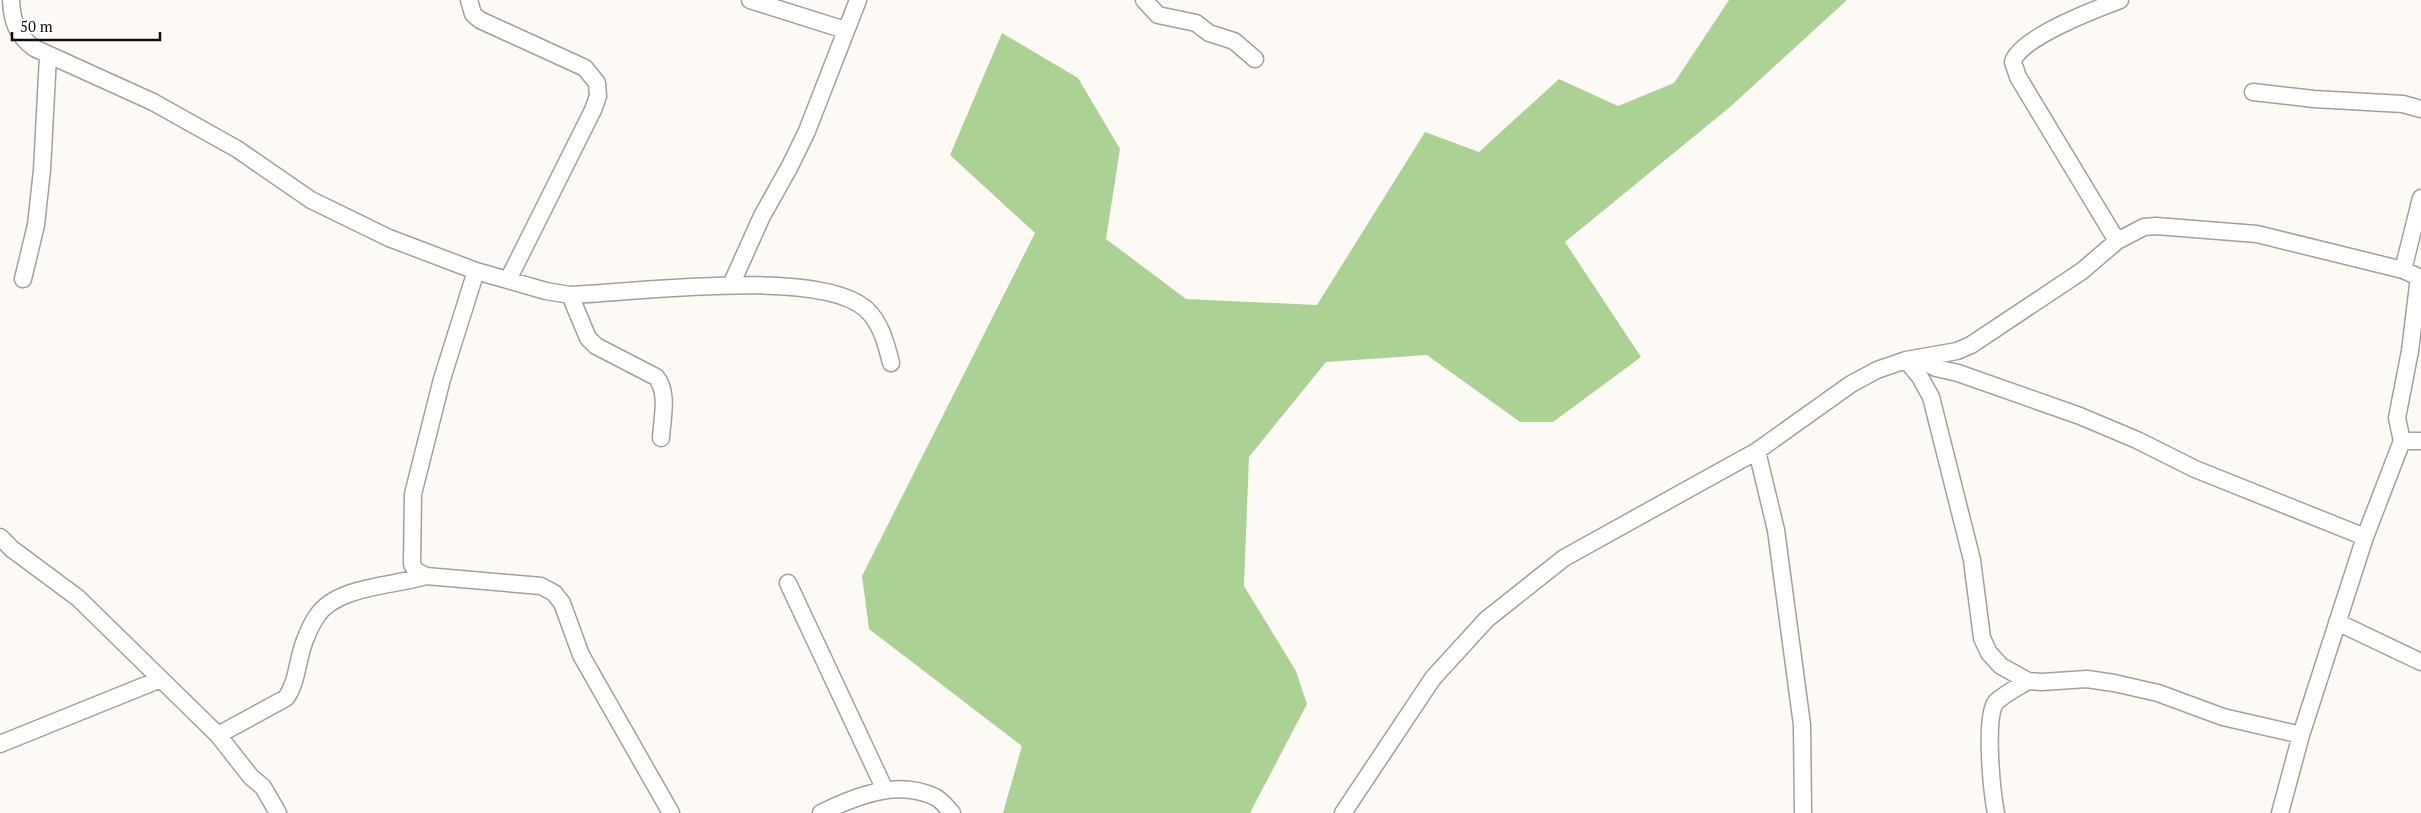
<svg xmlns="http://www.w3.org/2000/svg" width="2421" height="813" viewBox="0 0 2421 813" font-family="'PT Serif',serif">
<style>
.forest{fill:#acd195}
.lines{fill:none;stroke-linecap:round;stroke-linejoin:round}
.street-casing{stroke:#a3a09c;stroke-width:19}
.street{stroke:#fff;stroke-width:16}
</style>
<rect width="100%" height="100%" fill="#fdfaf5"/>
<path class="forest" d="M1729,0H1847L1730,107L1565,242L1641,357L1553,422H1520L1427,355L1326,362L1249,457L1244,586L1296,671L1307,704L1250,813H1003L1022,746L869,629L862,576L1035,233L950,155L1002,33L1078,78L1120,149L1106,239L1186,299L1317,305L1425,132L1479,152L1559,79L1618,106L1674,83Z"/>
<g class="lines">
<g class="street-casing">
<path id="street" d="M11,0C12,22 17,35 34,48L153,102L237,149L311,200L389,238L476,271L546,291L570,295C634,293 819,267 866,309C881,323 886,343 891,363
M469,0L473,14L480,20L585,68L597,83L598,96L593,110L508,280
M750,0L845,30
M1144,0L1158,15L1196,23L1209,33L1234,41L1255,59
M2253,92L2314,99L2403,104L2421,109
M2117,241L2018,77L2013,62C2019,38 2096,9 2120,0
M2403,270L2421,198
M476,271L442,379L413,494L412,564L416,571L426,576L541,586L554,593L562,603L581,655L671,813
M23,279L36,225L42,170L48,56
M731,285L762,216L790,166L807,131L858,0
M570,295L588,338L596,346L656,377C669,392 662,419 661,438
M1917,358L1936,368L1958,373L2080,416L2137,440L2195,469L2365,537
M1906,360L1920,377L1931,397L1972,560L1982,638L1989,653L2001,666L2028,681L2042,682L2087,679L2114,683L2158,693L2223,717L2301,735
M2402,441H2421
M1757,451L1776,530L1802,725L1803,813
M0,537L12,549L78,598L218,735L251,777L263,787L278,813
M788,583L885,790
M2337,622L2421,662
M218,735L286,698C298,681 297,659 305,640C308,632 312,623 317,616C336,586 394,586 426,576
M0,744L161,679
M821,813C856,796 897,779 935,797C942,800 947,808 952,813
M1343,813L1433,678L1487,619L1564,558L1757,451L1851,384L1877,370L1906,360L1957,351L1971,345L2082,271L2117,241L2144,227L2156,226L2257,234L2403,270L2421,278
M1996,813C1992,793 1984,716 1996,702C2004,694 2018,687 2028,681
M2280,813L2301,735L2365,537L2402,441L2397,418L2410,351L2419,277"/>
</g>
<use href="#street" class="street"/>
</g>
<path d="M12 32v8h148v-8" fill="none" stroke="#0f0e0d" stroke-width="2.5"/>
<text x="20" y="32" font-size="15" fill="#0f0e0d" stroke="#ffffff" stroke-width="4" paint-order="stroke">50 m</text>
</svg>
